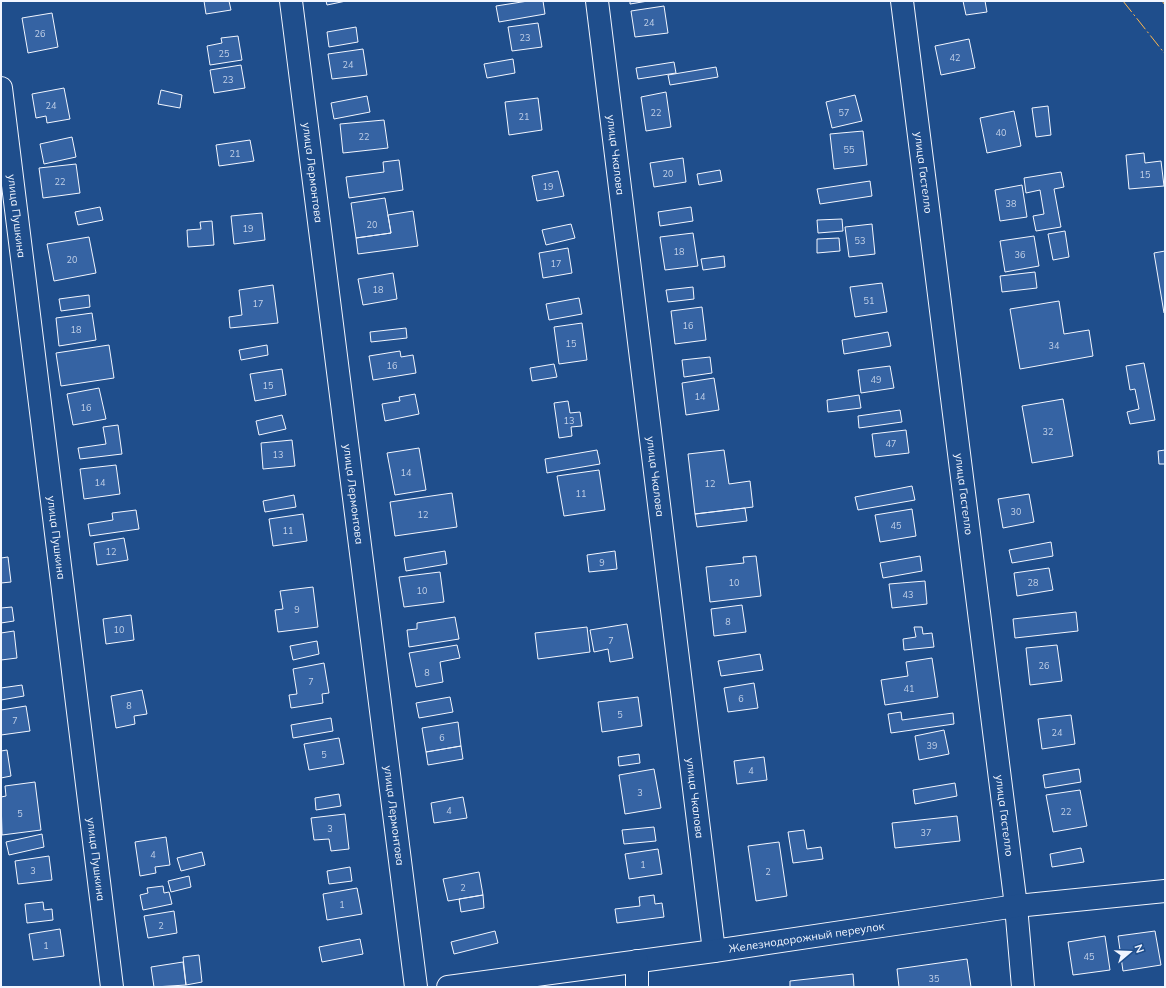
<svg xmlns="http://www.w3.org/2000/svg" width="1166" height="988" viewBox="0 0 1166 988" font-family="Mulish,sans-serif">
<style>
.building{fill:#3563a3;stroke:#f2f6ff}
.lines{fill:none;stroke-linecap:round;stroke-linejoin:round}
.minor-casing{stroke:#f2f6ff;stroke-width:24}
.minor{stroke:#1f4e8c;stroke-width:22}
.power{stroke:#ffb74d;stroke-width:1;stroke-dasharray:14 3 2 3;stroke-linecap:butt}
.labels{text-anchor:middle;dominant-baseline:central;stroke-width:3;stroke-linejoin:round;paint-order:stroke}
.number-label{font-size:9px;fill:#c3d1e8}
.street-label{font-size:11px;fill:#f2f6ff;stroke:#1f4e8c}
</style>
<rect width="100%" height="100%" fill="#1f4e8c"/>
<path class="building" d="M204,1H229L231,10L206,14Z
M326,1H346L327,5Z
M528,1H543L545,14L499,22L496,6Z
M630,1H648L630,4Z
M963,1H985L987,12L966,15Z
M664,6L668,33L635,37L631,11Z
M52,13L58,47L28,53L22,18Z
M538,23L542,47L512,51L508,27Z
M356,27L358,42L329,47L327,32Z
M238,36L242,60L210,65L207,46L222,43L221,38Z
M969,39L975,68L941,75L935,46Z
M363,49L367,75L332,79L328,54Z
M513,59L515,73L487,78L484,64Z
M674,62L676,73L638,79L636,68Z
M241,65L245,88L214,93L210,70Z
M716,67L718,77L670,85L668,75Z
M64,88L70,119L47,123L46,116L36,118L32,94Z
M161,90L182,95L180,108L158,104Z
M666,92L671,127L646,131L641,97Z
M855,95L862,121L832,128L826,102Z
M367,96L370,112L334,119L331,103Z
M538,98L542,130L509,135L505,102Z
M1048,106L1051,135L1036,137L1032,108Z
M1014,111L1021,146L987,153L980,118Z
M384,120L388,148L343,153L340,124Z
M863,131L867,165L834,169L830,134Z
M72,137L76,157L44,164L40,144Z
M250,140L254,161L219,166L216,145Z
M1144,153L1145,163L1161,161L1164,186L1129,189L1126,155Z
M683,158L686,182L654,187L650,163Z
M399,160L403,190L349,198L346,177L384,172L383,162Z
M76,164L80,193L43,198L39,168Z
M720,170L722,181L699,185L697,174Z
M558,171L564,196L537,201L532,176Z
M1061,172L1064,187L1054,189L1061,227L1036,231L1033,216L1044,214L1040,190L1026,193L1024,178Z
M870,181L872,196L820,204L817,189Z
M1022,185L1027,217L1000,221L995,190Z
M385,198L391,233L356,238L351,203Z
M100,207L103,220L78,225L75,212Z
M691,207L693,221L660,226L658,212Z
M413,211L418,246L358,254L356,238L391,233L388,215Z
M262,213L265,240L234,244L231,216Z
M842,219L843,231L818,233L817,220Z
M212,221L214,245L188,247L187,230L201,229L200,222Z
M571,224L575,238L546,245L542,230Z
M872,224L875,254L849,257L845,227Z
M1065,231L1069,257L1053,260L1048,234Z
M693,233L698,266L665,270L660,237Z
M1034,236L1039,266L1005,272L1000,241Z
M89,237L96,273L54,281L47,244Z
M839,238L840,251L817,253V239Z
M568,248L572,273L543,278L539,253Z
M1165,251V312L1164,313L1154,253Z
M724,256L725,267L703,270L701,259Z
M1035,272L1037,288L1002,292L1000,276Z
M393,273L397,299L363,305L358,279Z
M882,283L887,312L855,317L850,287Z
M273,285L278,323L230,328L229,317L242,315L239,290Z
M693,287L694,299L668,302L666,290Z
M89,295L90,307L61,311L59,299Z
M579,298L582,314L549,320L546,304Z
M1059,301L1064,334L1089,330L1093,356L1020,369L1010,309Z
M702,307L706,340L675,344L671,311Z
M92,313L96,340L59,346L56,318Z
M582,323L587,360L559,364L554,327Z
M406,328L407,338L371,342L370,332Z
M888,332L891,346L844,354L842,340Z
M109,345L114,378L61,386L56,353Z
M267,345L268,355L241,360L239,350Z
M400,351L401,357L413,355L416,373L373,380L369,356Z
M710,357L712,373L684,377L682,360Z
M1144,363L1155,420L1130,424L1127,412L1139,409L1135,389L1130,390L1126,366Z
M554,364L557,377L532,381L530,368Z
M890,366L894,388L861,393L858,370Z
M282,369L286,395L255,401L250,374Z
M714,378L719,410L686,415L682,383Z
M99,388L106,419L73,425L67,394Z
M415,394L419,414L385,421L382,404L400,401L399,397Z
M859,395L861,408L828,412L827,400Z
M1063,399L1073,456L1032,463L1022,406Z
M568,401L570,413L580,412L582,426L571,427L572,436L559,438L554,403Z
M900,410L902,422L859,428L858,416Z
M282,415L286,429L259,435L256,421Z
M118,425L122,454L80,459L78,448L106,444L103,427Z
M906,430L909,453L875,457L872,434Z
M292,440L295,466L263,469L261,443Z
M419,448L426,490L395,495L387,453Z
M597,450L600,464L547,473L545,459Z
M724,450L729,484L750,481L753,507L695,514L688,454Z
M1165,450V464H1159L1158,451Z
M116,465L120,494L84,499L80,469Z
M599,470L605,510L564,516L557,476Z
M912,486L915,500L858,510L855,497Z
M452,493L457,527L395,536L390,502Z
M1029,494L1034,522L1003,528L998,499Z
M294,495L296,507L265,512L263,501Z
M745,508L747,521L697,527L695,514Z
M912,509L916,536L880,542L875,515Z
M136,510L139,529L90,536L88,524L113,520L112,513Z
M303,514L307,541L273,546L269,519Z
M124,538L128,560L97,565L94,543Z
M1051,542L1053,556L1012,563L1009,550Z
M445,551L447,564L406,571L404,558Z
M615,551L617,569L589,572L587,555Z
M756,556L761,596L710,602L706,567L744,563L743,557Z
M920,556L922,571L883,578L880,563Z
M8,557L11,582L1,583V558Z
M1049,568L1053,590L1017,596L1014,573Z
M440,572L444,602L404,607L399,577Z
M925,581L927,604L892,608L889,584Z
M313,587L318,627L278,632L275,610L283,609L280,591Z
M742,605L746,632L714,636L711,609Z
M12,607L14,621L1,623V608Z
M1076,612L1078,631L1015,638L1013,619Z
M131,615L134,640L106,644L103,619Z
M455,617L459,639L409,647L407,630L417,629V623Z
M627,624L633,658L610,662L608,649L594,652L590,630Z
M587,627L590,652L538,659L535,633Z
M914,627H922L923,634L932,633L934,647L904,650L903,639L916,637Z
M14,631L17,658L1,660V633Z
M317,641L319,654L293,660L290,646Z
M457,645L460,658L440,662L443,682L416,687L409,653Z
M1057,645L1062,681L1030,685L1026,648Z
M760,654L763,670L721,676L718,661Z
M932,658L938,697L885,705L881,680L908,676L906,662Z
M324,663L329,693L322,694L323,703L291,708L289,695L297,694L293,669Z
M754,683L758,708L728,712L724,688Z
M22,685L24,696L1,700V688Z
M142,690L147,714L134,716L135,724L116,728L111,696Z
M450,697L453,712L419,718L416,703Z
M638,697L642,726L602,732L598,702Z
M26,706L30,731L1,735V710Z
M901,712L902,720L953,713L954,724L891,733L888,714Z
M1071,715L1075,744L1042,749L1038,719Z
M331,718L333,731L293,738L291,725Z
M458,722L461,746L426,752L422,728Z
M944,730L949,754L919,760L915,736Z
M339,738L344,764L309,770L304,744Z
M461,746L463,759L428,765L426,752Z
M7,750L11,776L1,778V751Z
M639,754L640,763L619,766L618,757Z
M764,757L767,780L737,784L734,761Z
M654,769L661,808L625,814L619,775Z
M1079,769L1081,782L1045,788L1043,775Z
M35,782L41,830L2,835L1,797L6,796L5,786Z
M955,783L957,796L915,804L913,790Z
M1080,790L1087,826L1053,832L1046,795Z
M339,794L341,806L316,810L315,798Z
M463,797L467,818L434,823L431,803Z
M345,814L349,849L331,851L329,839L314,840L311,818Z
M957,816L960,841L895,848L892,823Z
M654,827L656,841L624,844L622,830Z
M804,830L807,849L821,847L823,859L793,863L788,832Z
M42,834L44,847L9,855L6,842Z
M166,837L170,865L155,867L156,873L140,876L135,842Z
M779,842L787,896L756,901L748,846Z
M1081,848L1084,862L1052,867L1050,854Z
M658,849L662,874L629,879L625,854Z
M202,852L205,865L181,871L177,858Z
M49,856L52,880L18,884L15,861Z
M350,867L352,881L329,884L327,871Z
M479,872L483,895L448,901L443,879Z
M189,876L191,887L171,892L168,881Z
M163,886L164,893L169,892L172,904L143,910L140,895L148,893L147,888Z
M357,888L362,914L327,920L323,894Z
M483,895L484,908L461,912L459,899Z
M654,895L655,904L662,903L664,917L617,923L615,909L640,906L639,897Z
M43,902L44,910L52,909L53,920L27,923L25,904Z
M174,911L177,933L148,938L144,916Z
M60,929L64,956L33,960L29,934Z
M495,931L498,943L454,954L451,942Z
M1155,931L1161,965L1123,971L1118,936Z
M1105,936L1110,970L1073,975L1068,942Z
M360,939L363,954L322,962L319,947Z
M199,955L202,982L186,985L183,957Z
M967,959L971,987H899L897,969Z
M183,962L186,985L154,987L151,967Z
M853,974L854,987H790V981Z"/>
<g class="lines">
<g class="minor-casing">
<g id="minor">
<path id="s1" d="M291,1L416,987"/>
<path id="s2" d="M597,1L714,951"/>
<path id="s3" d="M902,1L1016,906L1023,987"/>
<path id="s4" d="M1,88L112,987"/>
<path id="s5" d="M448,987L714,951L1016,906L1165,891"/>
<path d="M637,987V961"/>
</g>
</g>
<use href="#minor" class="minor"/>
<path class="power" d="M1123,1L1165,54
M1162,1L1165,5"/>
</g>
<g class="labels">
<g class="number-label">
<text x="649" y="22">24</text>
<text x="40" y="33">26</text>
<text x="525" y="37">23</text>
<text x="224" y="53">25</text>
<text x="955" y="57">42</text>
<text x="348" y="64">24</text>
<text x="228" y="79">23</text>
<text x="51" y="105">24</text>
<text x="656" y="112">22</text>
<text x="844" y="112">57</text>
<text x="524" y="116">21</text>
<text x="1001" y="132">40</text>
<text x="364" y="136">22</text>
<text x="849" y="149">55</text>
<text x="235" y="153">21</text>
<text x="668" y="173">20</text>
<text x="1145" y="174">15</text>
<text x="60" y="181">22</text>
<text x="548" y="186">19</text>
<text x="1011" y="203">38</text>
<text x="372" y="224">20</text>
<text x="248" y="228">19</text>
<text x="860" y="240">53</text>
<text x="679" y="251">18</text>
<text x="1020" y="254">36</text>
<text x="72" y="259">20</text>
<text x="556" y="263">17</text>
<text x="378" y="289">18</text>
<text x="869" y="300">51</text>
<text x="258" y="303">17</text>
<text x="688" y="325">16</text>
<text x="76" y="329">18</text>
<text x="571" y="343">15</text>
<text x="1054" y="345">34</text>
<text x="392" y="365">16</text>
<text x="876" y="379">49</text>
<text x="268" y="385">15</text>
<text x="700" y="396">14</text>
<text x="86" y="407">16</text>
<text x="569" y="420">13</text>
<text x="1048" y="431">32</text>
<text x="891" y="443">47</text>
<text x="278" y="454">13</text>
<text x="406" y="472">14</text>
<text x="100" y="482">14</text>
<text x="710" y="483">12</text>
<text x="581" y="493">11</text>
<text x="1016" y="511">30</text>
<text x="423" y="514">12</text>
<text x="896" y="525">45</text>
<text x="288" y="530">11</text>
<text x="111" y="551">12</text>
<text x="602" y="562">9</text>
<text x="734" y="582">10</text>
<text x="1033" y="582">28</text>
<text x="422" y="590">10</text>
<text x="908" y="594">43</text>
<text x="297" y="609">9</text>
<text x="728" y="621">8</text>
<text x="119" y="629">10</text>
<text x="611" y="640">7</text>
<text x="1044" y="665">26</text>
<text x="427" y="672">8</text>
<text x="311" y="681">7</text>
<text x="909" y="688">41</text>
<text x="741" y="698">6</text>
<text x="129" y="705">8</text>
<text x="620" y="714">5</text>
<text x="15" y="720">7</text>
<text x="1057" y="732">24</text>
<text x="442" y="737">6</text>
<text x="932" y="745">39</text>
<text x="324" y="754">5</text>
<text x="751" y="770">4</text>
<text x="640" y="792">3</text>
<text x="449" y="810">4</text>
<text x="1066" y="811">22</text>
<text x="20" y="813">5</text>
<text x="330" y="828">3</text>
<text x="926" y="832">37</text>
<text x="153" y="854">4</text>
<text x="643" y="864">1</text>
<text x="33" y="870">3</text>
<text x="768" y="871">2</text>
<text x="463" y="887">2</text>
<text x="342" y="904">1</text>
<text x="161" y="925">2</text>
<text x="46" y="945">1</text>
<text x="1089" y="956">45</text>
<text x="934" y="978">35</text>
</g>
<g class="street-label">
<text stroke="none"><textPath href="#s2" startOffset="155">улица Чкалова</textPath></text>
<text stroke="none"><textPath href="#s3" startOffset="173">улица Гастелло</textPath></text>
<text stroke="none"><textPath href="#s1" startOffset="173">улица Лермонтова</textPath></text>
<text stroke="none"><textPath href="#s4" startOffset="129">улица Пушкина</textPath></text>
<text stroke="none"><textPath href="#s2" startOffset="479">улица Чкалова</textPath></text>
<text stroke="none"><textPath href="#s1" startOffset="497">улица Лермонтова</textPath></text>
<text stroke="none"><textPath href="#s3" startOffset="497">улица Гастелло</textPath></text>
<text stroke="none"><textPath href="#s4" startOffset="453">улица Пушкина</textPath></text>
<text stroke="none"><textPath href="#s2" startOffset="803">улица Чкалова</textPath></text>
<text stroke="none"><textPath href="#s1" startOffset="821">улица Лермонтова</textPath></text>
<text stroke="none"><textPath href="#s3" startOffset="821">улица Гастелло</textPath></text>
<text stroke="none"><textPath href="#s4" startOffset="777">улица Пушкина</textPath></text>
<text stroke="none"><textPath href="#s5" startOffset="362">Железнодорожный переулок</textPath></text>
</g>
</g>
<rect width="1166" height="988" fill="none" stroke="#f2f6ff" stroke-width="4"/>
<g transform="translate(1130 952) rotate(71)" stroke="#1f4e8c" stroke-width="3" paint-order="stroke">
<path d="M0-3L7 15L0 10L-7 15Z" fill="#f2f6ff"/>
<text y="-6" font-size="11" font-weight="bold" text-anchor="middle" fill="#f2f6ff">N</text>
</g>
</svg>
